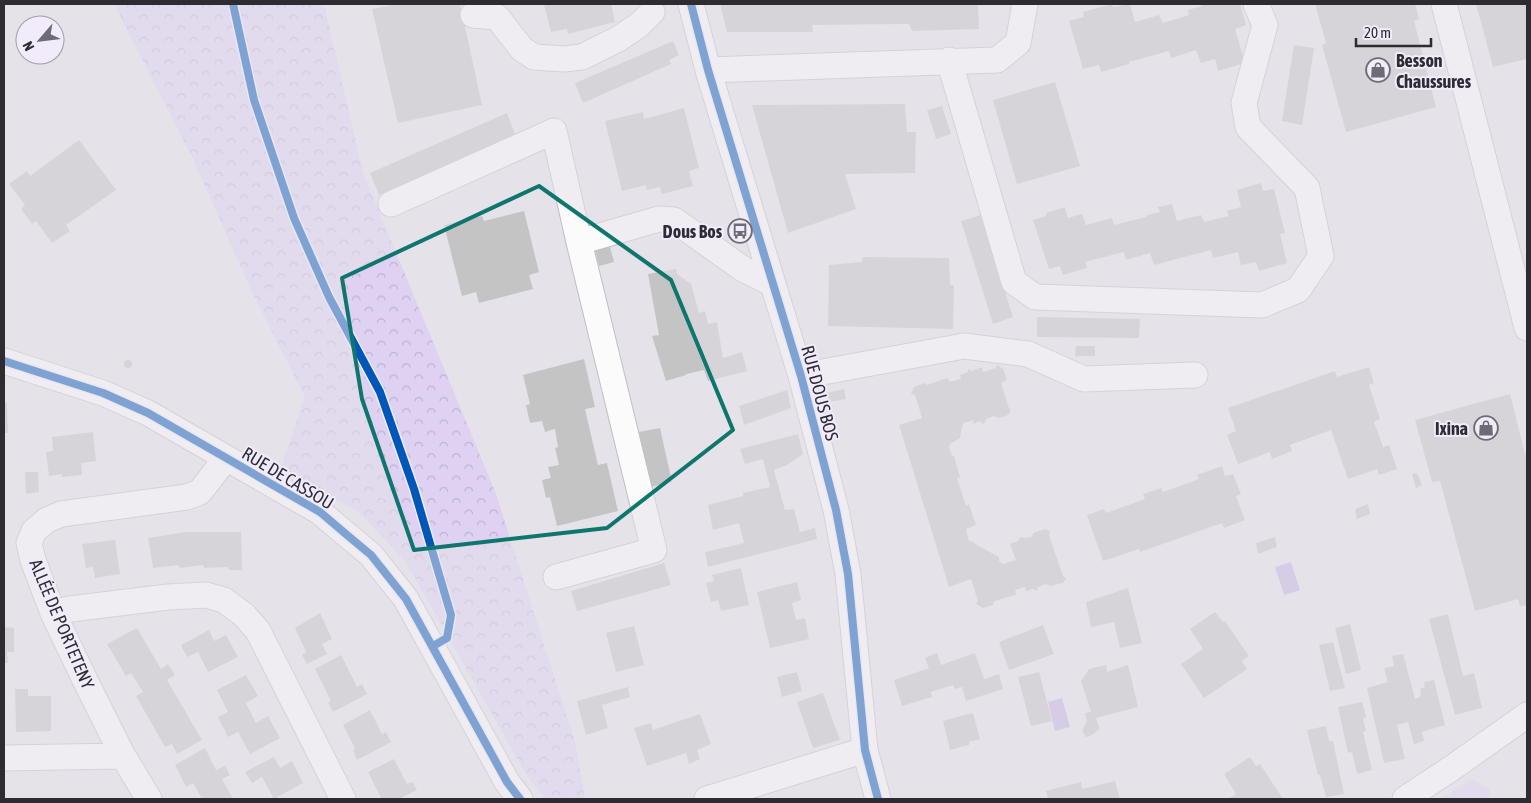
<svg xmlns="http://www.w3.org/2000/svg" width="1531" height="803" viewBox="0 0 1531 803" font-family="'Asap Condensed',sans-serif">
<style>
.grass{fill:#ded1f1}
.park{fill:url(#park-crowns)}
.water{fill:#c6b2e0}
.building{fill:#c5c4c5}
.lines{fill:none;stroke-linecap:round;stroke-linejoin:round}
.minor-casing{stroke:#c0bec4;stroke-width:27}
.minor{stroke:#fbfbfc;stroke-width:25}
.cycleway-casing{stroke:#f1ebfb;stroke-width:11}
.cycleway{stroke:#0057b8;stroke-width:8}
.marked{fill:none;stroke:#0f766e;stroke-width:4;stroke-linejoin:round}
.labels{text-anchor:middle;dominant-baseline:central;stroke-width:4;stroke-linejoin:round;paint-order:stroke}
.poi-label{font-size:18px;font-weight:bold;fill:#2e2b31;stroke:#f1ebfb;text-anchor:end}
.street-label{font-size:18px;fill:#2e2b31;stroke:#f1ebfb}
</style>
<defs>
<pattern id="park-crowns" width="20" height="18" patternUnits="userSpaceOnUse" patternTransform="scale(1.25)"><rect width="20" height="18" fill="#ded1f1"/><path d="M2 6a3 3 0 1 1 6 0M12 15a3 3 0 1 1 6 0" fill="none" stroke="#bfb4cf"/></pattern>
</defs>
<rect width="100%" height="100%" fill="#e5e2ea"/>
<path class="grass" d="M1472,779L1490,790L1488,799H1441Z"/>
<path class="park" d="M114,4H324L363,173L496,494L575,742L585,799H545L526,774L406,562L360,513L281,468L305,397L251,290L192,157Z"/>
<path class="water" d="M1291,562L1300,590L1284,595L1275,567Z
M1062,698L1070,727L1055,731L1048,702Z"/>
<path class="building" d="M397,4H460L482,105L398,123L372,9Z
M551,4H611L615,22L568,34L567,29L551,32L544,5Z
M720,4H978L979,29L912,31L909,24L812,25L813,32H727Z
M1112,4L1113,7L1130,4L1135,22L1159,15L1163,23L1189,15L1188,10L1202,6L1201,4H1240L1246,25L1235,29L1245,63L1218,71L1215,59L1201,63L1196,50L1171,58L1169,51L1129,62V64L1101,72L1099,65L1083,69L1069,21L1084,17L1083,12Z
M1315,4H1415L1419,19L1414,21L1436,107L1346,132L1322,45L1326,43Z
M1476,4H1527V59L1493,67Z
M673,41L679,55L669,60L671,64L583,103L575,83Z
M1294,45L1314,48L1302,125L1282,121Z
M1055,82L1080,166L1017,184L993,100Z
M905,104L907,132H916L915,173L845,174L856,209L788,233L752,105Z
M942,106L951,134L936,139L927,110Z
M684,108L699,168L689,171L693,186L662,194L660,187L647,190L646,185L622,191L605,121L643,112L644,119Z
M507,113L515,134L379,195L370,173Z
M79,140L116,190L66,225L70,231L52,243L36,221L32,224L21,209L25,205L9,184L27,171L30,176Z
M1261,183L1263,191L1274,189L1285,233L1280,234L1287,263L1259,271L1256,262L1241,265L1238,252L1213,258L1211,250L1154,265L1150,253L1126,260L1124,252L1085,262L1087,268L1063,275L1060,266L1049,269L1033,220L1046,216V213L1065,207L1068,218L1082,214L1086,225L1112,218L1114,225L1146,217L1147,215L1160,212L1158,207L1172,204L1177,221L1201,215L1204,222L1229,216L1227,211L1241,207L1237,190Z
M524,211L539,272L529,275L533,289L479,303L476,292L462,296L444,225L482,216L484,221Z
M981,215L1013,317L993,324L961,221Z
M610,247L614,262L599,266L595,250Z
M863,257L949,258L950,285H954L953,329L828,326L829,265L862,262Z
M676,269L677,274L691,284L699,313L705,311L708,324L717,322L723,358L742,352L747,371L708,381L704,370L686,374V375L666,381L652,336L659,335L648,274Z
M1037,317L1140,319L1139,338L1037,337Z
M1076,346H1095V356H1075Z
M584,359L595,407L585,409L598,465L607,463L618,511L557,526L550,497L546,498L542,480L551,478L548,467L559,465L555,448L558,447L555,429L545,432L542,421L530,423L526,405L530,404L523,375Z
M124 364a4 4 0 1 1 8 0a4 4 0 1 1-8 0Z
M997,365L1003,369L1007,379L1004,382L1001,383L1009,408L1011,410L1008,415L999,418L994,416L986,419L984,424L979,421L974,424L973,420L964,423L962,426L960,438L950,444L949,447L952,456H954L960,477L957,478L966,506L969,504L976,525L966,529L969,541L974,542L975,544L999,557V561L1003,564L1016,560L1010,544L1018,541L1020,537L1024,538L1032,537L1033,533L1046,529L1050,532L1049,535L1063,576L1066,578L1063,583L1050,586L1046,584L1038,587L1037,591L1033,589L1026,591L1025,587L1015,590L1016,595L994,601L993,605L983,608L976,604L978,601L971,579L949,587L899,425L922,418L915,395L911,394L914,387L924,383L927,385L947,378L950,382L961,379L960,375L968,372V369L972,371L982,367L983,372L996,368Z
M1369,367L1374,383L1369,385L1380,419L1374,422L1383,447L1389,445L1397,469L1379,475L1377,469L1348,479L1331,430L1290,445L1292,451L1272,459L1270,452L1238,464L1227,435L1236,431L1228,408L1335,371L1337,377Z
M844,389L846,399L828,402L826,393Z
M787,390L791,408L744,425L739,406Z
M1510,394L1525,454H1527V605L1520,606L1518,599L1475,611L1440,481L1432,482L1415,420Z
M4,403H7L8,433H4Z
M660,428L672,482L651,487L639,432Z
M93,432L96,461L81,463L82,475L62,477V474L49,476L46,452L53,451L52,437Z
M798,434L803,454L787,465L774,470L785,510L794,509L800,532L815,528L817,539L708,567L705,552L744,543L739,523L713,530L708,505L743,496V493L770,487L763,459L745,464L740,449Z
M1222,466L1225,476L1233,474L1241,494L1236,496L1245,520L1224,528L1222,523L1140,552L1139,549L1103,561L1087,515L1104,509L1106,513L1145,499L1143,494L1161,488L1163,492L1199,479L1197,475Z
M25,472H38L39,492L26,494Z
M1417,473L1422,485L1416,488L1412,474Z
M1368,504L1370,514L1357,519L1355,509Z
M186,532H241L242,570H229L228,567L204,568L203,565L180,568L178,565L153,568L148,538Z
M1275,537L1277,547L1258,554L1256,543Z
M115,540L120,574L95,578L93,567L86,568L82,544Z
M664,563L671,585L577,611L571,591Z
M741,568L749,605L721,611L718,600L711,602L706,583L714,581L712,575Z
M797,582L801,600L792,603L796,620L805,618L809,639L770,648L757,592Z
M1128,588L1142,643L1120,648L1114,622L1091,627L1086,602Z
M1215,612L1223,622L1225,621L1249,656L1242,661L1247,669L1204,698L1181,664L1203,649L1190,629Z
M320,613L332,639L322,644L327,654L307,664L302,655L306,652L295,628Z
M1448,614L1463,676L1474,673L1482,708L1455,715L1429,619Z
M1350,624L1361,670L1346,674L1335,628Z
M1043,625L1054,654L1009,670L999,642Z
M634,626L644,665L616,672L606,633Z
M4,627L14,628V652H7L8,663H4Z
M137,628L161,669L168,664L175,675L167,680L202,740L177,754L172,744L165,747L136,696L143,692L131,673L126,676L107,644Z
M209,630L214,641L226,635L238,657L208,672L198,652L187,657L181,645Z
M1333,642L1345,688L1330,691L1319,645Z
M937,653L941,665L975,653L984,679L999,674L1003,689L966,701L962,687L955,689L953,685L931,692L932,697L902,706L894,680L929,668L925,658Z
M1403,654L1415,699L1421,696L1420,689L1425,687L1424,682L1434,680L1445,725L1422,732L1424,741L1414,744L1408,722L1397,725L1405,759L1384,763L1367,688L1388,682L1384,668L1394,666L1392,656Z
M341,655L357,687L362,684L367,694L333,712L328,702L331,701L315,669Z
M1106,665L1107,672L1128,665L1138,707L1096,718L1100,729L1090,736L1086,737L1082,731L1087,721L1085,713L1091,712L1081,681L1089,669Z
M797,672L802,691L782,697L777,677Z
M1039,672L1052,721L1031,726L1018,677Z
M246,675L258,696L246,703L256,723L268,716L280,738L250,754L238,732L228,737L218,717L228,712L217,690Z
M628,687L630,697L602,705L608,728L586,735L577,701Z
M15,689H28V696H51V731L16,732Z
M823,693L840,740L813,748L797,702Z
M1362,702L1366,717L1363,719L1366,731L1363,732L1372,770L1357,774L1352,752L1348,753L1338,707Z
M370,710L382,734L386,732L391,742L357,760L353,750L355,748L343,725Z
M973,713L980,739L969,742V745L950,750L943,721Z
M700,714L711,744L697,750L700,759L689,764L686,753L647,766L634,728L651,723L653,730Z
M1326,726L1329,741H1333L1344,794L1326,797L1320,775H1318L1307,730Z
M205,748L216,770L225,766L230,775L222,779L233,799H202L193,783L186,787L175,765Z
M274,757L280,768L292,761L303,783L274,799L262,777L252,783L245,772Z
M1250,757L1256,766L1260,764L1283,799H1228L1236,794L1224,774Z
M394,759L407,784L412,782L417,790L399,799H379L381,798L368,772Z
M1115,781L1120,799H1048L1046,791L1081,782L1082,789Z"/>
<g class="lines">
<g class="minor-casing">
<path id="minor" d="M691,4L708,70L801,376L836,510L848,574L865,750L878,799
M1444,4L1527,328
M473,15L497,17L522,49L534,57L564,59L582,57L618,39L639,25L652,12
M949,60L1014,282L1035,297L1262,305L1298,290L1321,256L1307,188L1248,127L1244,103L1265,25L1256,4
M708,70L997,60L1018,43L1025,4
M391,204L554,131L579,242L654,550L556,577
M579,242L659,219L674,220L743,269L773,284
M4,361L103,393L148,413L320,512L347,535L371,555L406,599L507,782L520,799
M801,376L964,346L1028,354L1084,379L1195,375
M53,613L70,609L168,597L206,595L224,600L244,615L258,631L343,799
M4,758L123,756
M149,799L123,756L84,678L53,613L33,560L29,543L34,531L47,520L61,514L187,497L200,492L226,458
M707,799L865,750
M1405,799L1452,768L1527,715"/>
</g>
<use href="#minor" class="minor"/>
<g class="cycleway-casing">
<path id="cycleway" d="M233,4L254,100L294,218L329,297L380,392L414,489L451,615L447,638L433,646
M691,4L708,70L801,376L836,510L848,574L865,750L878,799
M4,361L103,393L148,413L320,512L347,535L371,555L406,599L507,782L520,799"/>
</g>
<use href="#cycleway" class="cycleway"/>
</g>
<path d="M0 0H1531V803H0ZM539,186L671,280L733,430L607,528L414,550L362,399L342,278Z" fill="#e5e2ea" fill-opacity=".55" fill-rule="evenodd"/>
<path class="marked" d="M539,186L671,280L733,430L607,528L414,550L362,399L342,278Z"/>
<defs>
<g id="shop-ring" transform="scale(1.25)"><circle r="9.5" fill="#f1ebfb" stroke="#6e6b72" stroke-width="1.5"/><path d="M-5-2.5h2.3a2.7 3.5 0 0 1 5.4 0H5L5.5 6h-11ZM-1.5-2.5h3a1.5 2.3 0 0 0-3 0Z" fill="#6e6b72"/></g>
<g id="bus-ring" transform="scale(1.25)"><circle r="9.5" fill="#f1ebfb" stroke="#6e6b72" stroke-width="1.5"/><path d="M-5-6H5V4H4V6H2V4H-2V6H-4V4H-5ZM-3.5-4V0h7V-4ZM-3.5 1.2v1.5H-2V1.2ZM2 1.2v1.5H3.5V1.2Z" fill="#6e6b72"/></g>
</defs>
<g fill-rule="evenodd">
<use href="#shop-ring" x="1378" y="70"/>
<use href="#bus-ring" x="740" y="231"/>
<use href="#shop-ring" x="1486" y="428"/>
</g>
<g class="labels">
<g class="poi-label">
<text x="1396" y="60" text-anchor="start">Besson<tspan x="1396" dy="21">Chaussures</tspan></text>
<text x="722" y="231">Dous Bos</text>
<text x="1468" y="428">Ixina</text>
</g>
<g class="street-label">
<text transform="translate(820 393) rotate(75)">RUE DOUS BOS</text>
<text transform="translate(288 478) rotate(31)">RUE DE CASSOU</text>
<text transform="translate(62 624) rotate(67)">ALLÉE DE PORTETENY</text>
</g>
</g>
<rect width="1531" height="803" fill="none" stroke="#2e2b31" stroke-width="10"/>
<g transform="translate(40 40) rotate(242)"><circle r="24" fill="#f1ebfb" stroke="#a39eaa"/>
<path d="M0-4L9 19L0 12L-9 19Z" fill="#6e6b72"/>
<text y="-8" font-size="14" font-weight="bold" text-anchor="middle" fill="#2e2b31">N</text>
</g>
<path d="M1356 38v8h75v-8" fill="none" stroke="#2e2b31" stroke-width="2.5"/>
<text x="1364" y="38" font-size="15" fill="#2e2b31" stroke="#f1ebfb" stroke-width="4" paint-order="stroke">20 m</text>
</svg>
